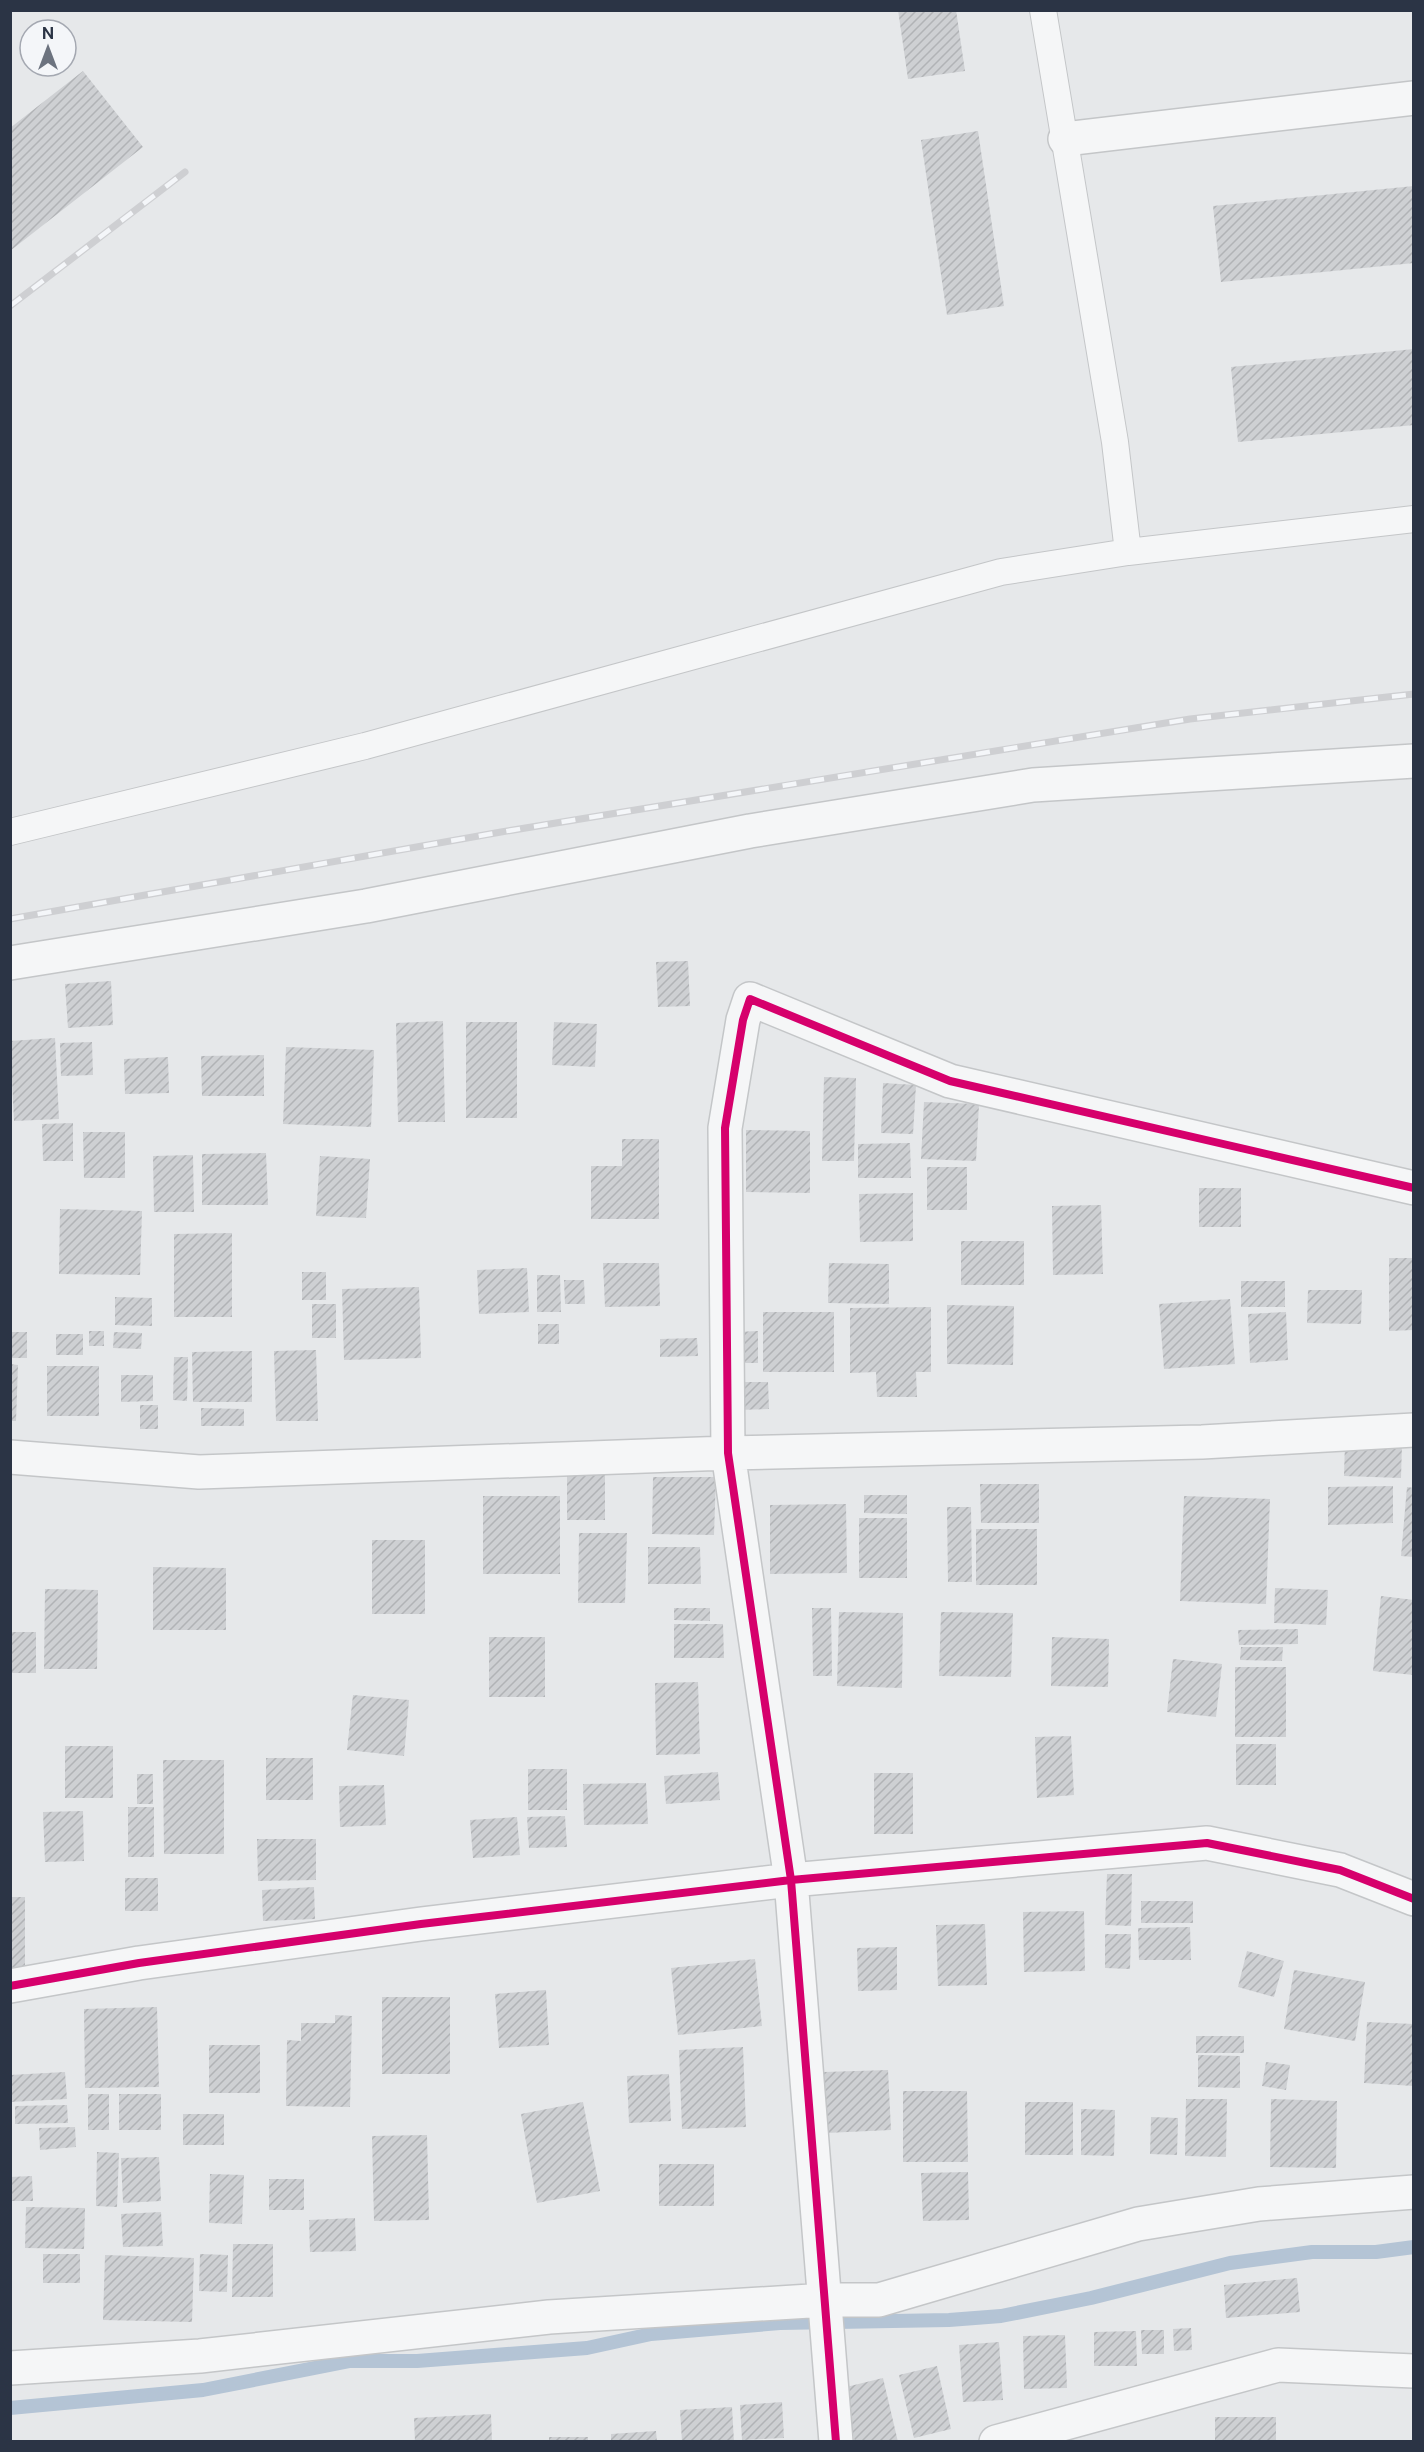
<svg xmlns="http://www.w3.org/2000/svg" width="1424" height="2452" viewBox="0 0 1424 2452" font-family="'Public Sans',sans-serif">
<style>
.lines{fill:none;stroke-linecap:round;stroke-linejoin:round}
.stream{stroke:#b4c4d5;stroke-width:14}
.building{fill:url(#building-hatch)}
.lane-casing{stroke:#c4c6c8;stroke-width:28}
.street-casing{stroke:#c4c6c8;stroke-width:36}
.lane{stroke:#f5f6f7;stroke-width:26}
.street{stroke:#f5f6f7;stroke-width:33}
.rail-casing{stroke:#cecfd2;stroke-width:7}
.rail{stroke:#f4f6f9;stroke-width:4.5;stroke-dasharray:14;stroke-linecap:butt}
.cycleway-casing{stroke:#f4f6f9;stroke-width:11}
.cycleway{stroke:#d6006c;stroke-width:8}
</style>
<defs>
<pattern id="building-hatch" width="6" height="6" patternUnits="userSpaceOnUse" patternTransform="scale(1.5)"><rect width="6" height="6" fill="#ced0d3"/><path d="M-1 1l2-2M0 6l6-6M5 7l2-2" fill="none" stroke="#b1b3b6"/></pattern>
</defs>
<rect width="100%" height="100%" fill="#e6e8ea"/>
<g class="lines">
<path class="stream" d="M10,2408L203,2390L350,2361H417L587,2348L651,2334L780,2323L949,2320L1001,2316L1091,2298L1230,2263L1312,2252H1376L1414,2247"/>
</g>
<path class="building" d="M898,10H956L965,71L908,79Z
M83,71L143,147L10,251V128Z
M978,131L1004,306L947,315L921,140Z
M1414,186V263L1221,282L1213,206Z
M1414,349V425L1238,442L1231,367Z
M688,961L690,1006L658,1007L656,962Z
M111,981L113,1025L68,1028L65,984Z
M443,1021L445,1122H398L396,1023Z
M466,1022H517V1118H466Z
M554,1022L597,1024L595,1067L552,1065Z
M55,1038L59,1119L14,1121L10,1041Z
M92,1042L93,1075L61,1076L60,1043Z
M286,1047L374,1050L371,1127L283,1124Z
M264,1055V1096H202L201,1056Z
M168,1057L169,1093L125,1094L124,1059Z
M824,1077L856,1078L854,1161H822Z
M883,1083L916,1085L913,1134L881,1133Z
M924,1102L979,1104L976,1161L921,1159Z
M73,1123V1161H43L42,1124Z
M746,1130L810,1131V1193L746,1192Z
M83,1132H125V1178H84Z
M622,1139H659V1219H591V1166H622Z
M910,1143L911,1178H858V1144Z
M266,1153L268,1205H202V1154Z
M193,1155L194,1212H154L153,1156Z
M320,1156L370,1159L366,1218L316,1216Z
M927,1167H967V1210H927Z
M1199,1188H1241V1227H1199Z
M913,1193V1241L860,1242L859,1194Z
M1101,1205L1103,1274L1053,1275L1052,1206Z
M60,1209L142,1211L140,1275L59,1274Z
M232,1233V1317H174V1234Z
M961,1241H1024V1285H961Z
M1389,1258H1414V1330L1389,1331Z
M603,1263H659L660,1306L605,1307Z
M829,1263L889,1264V1304L828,1303Z
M527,1268L529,1312L479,1314L477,1270Z
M302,1272H326V1300H302Z
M537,1275H560L561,1312H537Z
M564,1280H584L585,1304H565Z
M1241,1281H1285V1307H1241Z
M419,1287L421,1358L344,1360L342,1289Z
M1308,1290H1362L1361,1324L1307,1323Z
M115,1297L152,1298V1326L115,1325Z
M1230,1299L1235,1364L1164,1369L1159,1304Z
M312,1304H336V1338H312Z
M947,1305L1014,1306L1013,1365L947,1364Z
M931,1307V1372H916L917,1397H877L876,1372L850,1373V1308Z
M763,1312H834V1372H763Z
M1286,1312L1288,1360L1250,1363L1248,1314Z
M538,1324H559V1344H538Z
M89,1331H104V1346H89Z
M758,1331V1363H736V1332Z
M10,1332H27V1358H10Z
M114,1332L142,1333L141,1349L113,1348Z
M56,1334H83V1355H56Z
M697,1338L698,1356L660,1357V1339Z
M316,1350L318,1421H276L274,1351Z
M252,1351V1402H193L192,1352Z
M174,1357H188L187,1401L173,1400Z
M10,1364L18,1365L16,1421H10Z
M47,1366H99V1416H47Z
M121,1375H153V1401L121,1402Z
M735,1382H768L769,1409L735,1410Z
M140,1405H158V1429H140Z
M201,1408L244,1409V1426H201Z
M1345,1442L1402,1444L1401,1478L1344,1476Z
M567,1473H605V1520H567Z
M653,1477H716L714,1535L652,1534Z
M980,1484H1039V1523H981Z
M1393,1486V1523L1328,1525V1487Z
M1407,1487L1414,1488V1557L1401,1556Z
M864,1495H907V1514L864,1513Z
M483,1496H560V1574H483Z
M1184,1496L1270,1499L1266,1604L1180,1601Z
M846,1504L847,1573L770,1574V1505Z
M947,1507H971L972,1582H948Z
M859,1518H907V1578H859Z
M976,1529H1037V1585H976Z
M579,1533H627L625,1603H578Z
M372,1540H425V1614H372Z
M648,1547H700L701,1584H648Z
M153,1567L226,1568V1630H153Z
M1275,1588L1328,1590L1326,1625L1274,1623Z
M45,1589L98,1590L97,1669H44Z
M1381,1596L1414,1600V1675L1373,1671Z
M674,1608H710V1621L674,1620Z
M812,1608H831L832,1676H813Z
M839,1612L903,1613L902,1688L837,1686Z
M941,1612L1013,1613L1011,1677L939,1676Z
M674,1624H723L724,1658H674Z
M1298,1629V1644L1239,1645L1238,1630Z
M10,1632H36V1673H10Z
M489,1637H545V1697H489Z
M1052,1637L1109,1639L1108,1687L1051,1686Z
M1241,1647H1283L1282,1661L1240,1660Z
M1173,1659L1222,1664L1216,1717L1167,1712Z
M1235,1667H1286V1737H1235Z
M698,1682L700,1754L656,1755L655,1683Z
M353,1695L409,1700L404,1756L347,1750Z
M1071,1736L1074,1795L1037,1798L1035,1737Z
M1236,1744H1276V1785H1236Z
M65,1746H113V1798H65Z
M266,1758H313V1800H266Z
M163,1760H224V1854H164Z
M528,1769H567V1810H528Z
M718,1772L720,1800L666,1804L664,1776Z
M874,1773H913V1834H874Z
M137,1774H153V1804H137Z
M646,1783L648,1824L584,1825L583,1784Z
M384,1785L386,1825L340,1827L339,1786Z
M128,1807H154V1857H128Z
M83,1811L84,1861L45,1862L43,1812Z
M565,1816L567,1847L529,1848L527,1817Z
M517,1817L520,1855L473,1858L470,1820Z
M257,1839H316V1880L258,1881Z
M1107,1874H1132L1131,1926L1105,1925Z
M125,1878H158V1911H125Z
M314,1887L315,1919L263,1921L262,1890Z
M10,1897H25V1970H10Z
M1141,1901H1193V1923H1141Z
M1084,1911L1085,1971L1024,1972L1023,1912Z
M985,1924L987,1985L938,1986L936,1925Z
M1190,1927L1191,1960H1139L1138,1928Z
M1105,1934H1131L1130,1969L1105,1968Z
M897,1947V1990L858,1991L857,1948Z
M1247,1951L1284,1961L1274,1997L1238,1987Z
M755,1959L762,2026L678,2035L671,1968Z
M1294,1970L1365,1982L1355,2041L1284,2029Z
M546,1990L549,2045L499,2048L495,1994Z
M382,1997H450V2074H382Z
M157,2007L159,2087L85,2088L84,2009Z
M335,2015L352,2016L350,2107L286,2106L287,2040L301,2041V2023H335Z
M1367,2022L1414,2024V2086L1364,2083Z
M1196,2036H1244V2053H1196Z
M209,2045H260V2093H209Z
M743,2047L746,2127L682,2129L679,2050Z
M1198,2055L1240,2056V2088L1198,2087Z
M1266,2062L1290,2065L1286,2090L1262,2086Z
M888,2070L891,2130L826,2133L824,2072Z
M65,2072L67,2099L10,2102V2075Z
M669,2074L671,2121L629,2123L627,2076Z
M903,2091H967L968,2162H903Z
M88,2094H109V2130H88Z
M119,2094H161V2130H119Z
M1186,2099H1227L1226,2157L1185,2156Z
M1271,2099L1337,2101L1336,2168L1270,2167Z
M583,2102L600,2191L537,2203L521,2114Z
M1025,2102H1073V2155H1025Z
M67,2105L68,2123L15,2124V2106Z
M1081,2109L1115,2110L1114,2156L1081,2155Z
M183,2114H224V2145H183Z
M1151,2117L1178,2118L1177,2155L1150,2154Z
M75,2127L76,2147L40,2150L39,2128Z
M427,2135L429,2220L374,2221L372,2136Z
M97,2152L119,2153L117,2207L96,2206Z
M159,2157L161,2201L123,2203L121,2158Z
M659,2164H714V2206H659Z
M968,2172L969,2220L923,2221L921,2173Z
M210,2174L244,2175L242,2224L209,2223Z
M32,2176L33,2201H10V2177Z
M269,2179H304V2210H269Z
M26,2207L85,2208L84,2249L25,2248Z
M161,2212L163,2246L123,2247L121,2214Z
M355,2218L356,2251L310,2252L309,2220Z
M233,2244H273V2297H232Z
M43,2254H80V2283H43Z
M200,2254L228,2255L227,2292L199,2291Z
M105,2255L194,2258L192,2322L103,2320Z
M1297,2278L1300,2312L1226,2318L1224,2285Z
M1191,2328L1192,2350L1174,2351L1173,2329Z
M1141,2330H1164V2354H1142Z
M1136,2331L1137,2366H1094V2332Z
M1065,2335L1067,2388L1024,2389L1023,2336Z
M999,2342L1003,2400L963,2402L959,2345Z
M937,2366L951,2429L914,2438L899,2375Z
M883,2378L898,2442H855L842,2388Z
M782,2402L784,2438L742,2440L740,2405Z
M732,2407L734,2442H682L680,2410Z
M491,2414L492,2442H415L414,2418Z
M1215,2417H1276V2442H1215Z
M656,2431L657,2442H611V2434Z
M549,2437H588V2442H549Z"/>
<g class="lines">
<g class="lane-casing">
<path id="lane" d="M1043,10L1115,442L1128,552
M10,832L365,746L1001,572L1128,552L1414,519"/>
</g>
<g class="street-casing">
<path id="street" d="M1065,139L1414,98
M10,963L366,906L750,831L1033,785L1414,761
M10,1457L199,1472L728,1453L1202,1442L1414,1430
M10,1986L139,1963L421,1924L791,1880L1207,1843L1340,1870L1414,1899
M10,2368L200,2356L549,2317L826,2300H879L1138,2224L1259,2204L1414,2192
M836,2442L791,1880L728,1453L725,1128L743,1020L750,999L950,1081L1414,1188
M996,2442L1278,2365L1414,2371"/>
</g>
<use href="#lane" class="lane"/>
<use href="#street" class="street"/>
<g class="rail-casing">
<path id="rail" d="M10,306L185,172
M10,919L501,832L1190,719L1414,694"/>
</g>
<use href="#rail" class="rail"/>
<g class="cycleway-casing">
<path id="cycleway" d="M10,1986L139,1963L421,1924L791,1880L1207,1843L1340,1870L1414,1899
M836,2442L791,1880L728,1453L725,1128L743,1020L750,999L950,1081L1414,1188"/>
</g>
<use href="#cycleway" class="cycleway"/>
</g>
<rect width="1424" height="2452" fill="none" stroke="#2b3445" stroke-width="24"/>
<g transform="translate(48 48)"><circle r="28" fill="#f4f6f9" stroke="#a4a8b1" stroke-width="1.5"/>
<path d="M0-4.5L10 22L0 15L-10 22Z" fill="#6c737f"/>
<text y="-9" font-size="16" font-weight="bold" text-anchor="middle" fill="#2b3445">N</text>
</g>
</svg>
